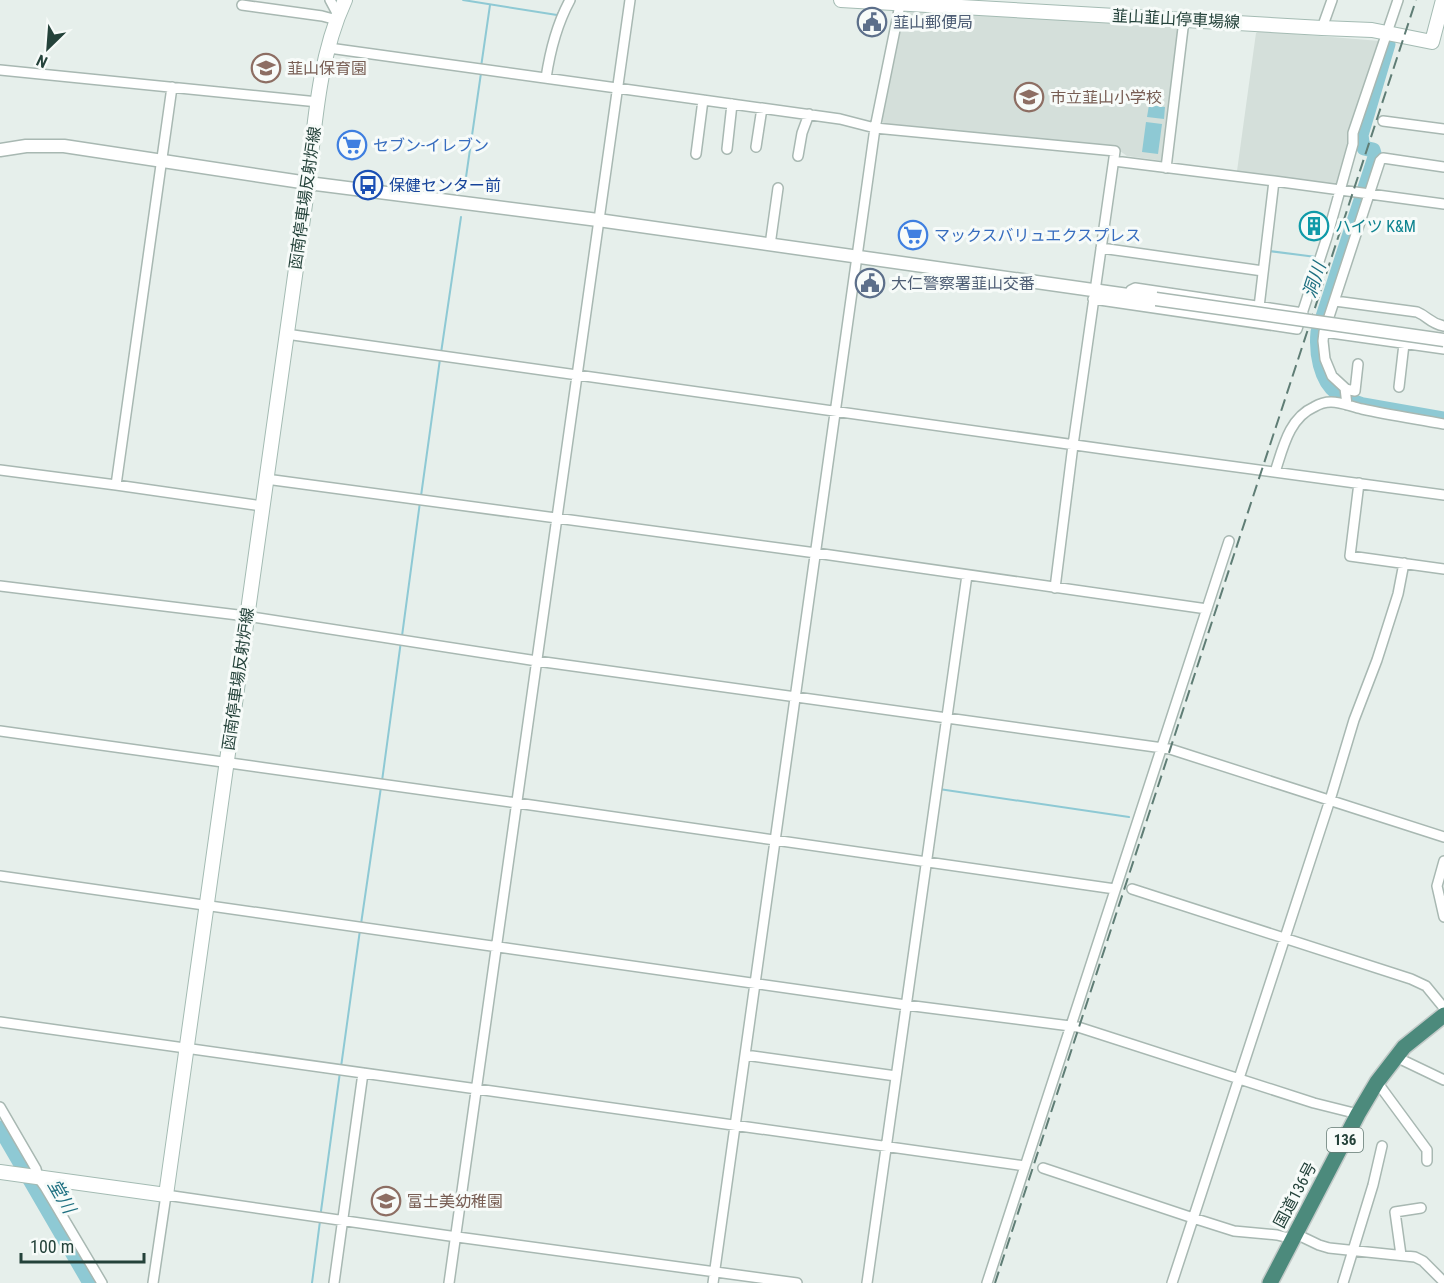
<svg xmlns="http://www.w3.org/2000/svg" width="1444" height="1283" viewBox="0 0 1444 1283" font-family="'Roboto Condensed','Noto Sans JP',sans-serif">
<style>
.built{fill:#d4dfda}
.water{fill:#8ec9d4}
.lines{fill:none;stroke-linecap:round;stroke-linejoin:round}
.stream{stroke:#8ec9d4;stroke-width:2}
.river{stroke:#8ec9d4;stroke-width:15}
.minor-casing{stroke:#a8b8b2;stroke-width:12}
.tertiary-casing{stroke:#a8b8b2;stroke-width:15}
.secondary-casing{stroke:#a4bbb3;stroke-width:16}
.trunk-casing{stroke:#c2cac8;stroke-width:18}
.minor{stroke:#fff;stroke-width:9}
.tertiary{stroke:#fff;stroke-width:12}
.secondary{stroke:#fff;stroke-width:14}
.trunk{stroke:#4c8a7c;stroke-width:15}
.rail{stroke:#5f7d75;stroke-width:2;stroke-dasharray:12 6;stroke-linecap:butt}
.tertiary-bridge-casing{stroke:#a8b8b2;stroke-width:15;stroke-linecap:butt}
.tertiary-bridge{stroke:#fff;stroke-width:12}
.labels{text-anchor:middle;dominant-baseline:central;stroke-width:6;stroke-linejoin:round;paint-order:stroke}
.shield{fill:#f7fbf9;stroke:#637a73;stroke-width:1.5}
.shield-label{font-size:15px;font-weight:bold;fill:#24423a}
.street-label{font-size:16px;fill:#24423a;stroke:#f7fbf9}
.service-label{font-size:16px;fill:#4e5e75;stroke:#f7fbf9;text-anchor:start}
.education-label{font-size:16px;fill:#785e54;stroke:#f7fbf9;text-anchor:start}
.shop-label{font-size:16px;fill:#366cbe;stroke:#f7fbf9;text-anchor:start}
.transit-label{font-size:16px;fill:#164399;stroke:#f7fbf9;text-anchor:start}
.culture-label{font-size:16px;fill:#0d838f;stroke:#f7fbf9;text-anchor:start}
.water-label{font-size:18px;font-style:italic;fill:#1c6f80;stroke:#f7fbf9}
</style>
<rect width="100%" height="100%" fill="#e6efeb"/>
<path class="built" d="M905,9L1181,23L1164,161L1127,156L1117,149L886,129L882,121Z
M1259,31L1380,41L1350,146L1337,185L1237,171L1256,33Z"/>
<path class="water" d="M1149,105L1165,107L1164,119L1147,117Z
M1146,122L1162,124L1158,154L1142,152Z"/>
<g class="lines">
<path class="stream" d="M463,0L557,15L561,9
M481,67L490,5
M464,191L481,73
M1269,251L1316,257
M441,353L461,217
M421,496L440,359
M402,636L420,502
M382,781L401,641
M939,789L1129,817
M361,924L381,787
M341,1067L360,930
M321,1211L340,1072
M312,1283L320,1221"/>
<path class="river" d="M1388,44L1361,135L1362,142L1364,148L1373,150L1375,157L1318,332C1316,352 1320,380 1337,393C1344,399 1354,402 1363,405L1444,419
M0,1128L90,1283"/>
<g class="minor-casing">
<path id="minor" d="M330,0L338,15
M242,5L322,16L337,20
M1322,28L1332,0
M329,48L840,119L875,128L1115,151L1073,445L1055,588
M0,70L318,102
M546,78C550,51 557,24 570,0
M1383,121L1444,129
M756,147L762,108
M727,149L732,104
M696,154L703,100
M798,156L802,133L809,114
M1114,161L1274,181L1444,204
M1166,168L1184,20
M770,245L778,188
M1101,248L1263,271
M1129,295L1131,290L1135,288L1303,313
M1093,299L1297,329L1327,237L1353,144V133L1398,0
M1335,301L1417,312C1429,317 1429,323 1444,326
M1259,307L1274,181
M1324,332L1444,349
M286,334L1125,452L1444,495
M1399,387L1404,344
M1345,389L1355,391L1358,364
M1347,405L1345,388L1332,376L1325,359L1323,341L1324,332L1380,161L1383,158L1444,167
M0,470L116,485L262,506
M1275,472C1283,448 1289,418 1314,407C1319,404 1325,402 1331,402C1342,402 1352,407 1362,409C1389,415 1417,419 1444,424
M266,479L816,553L1207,609
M1359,483L1350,556L1444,569
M116,485L172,87
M0,586L246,616L537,661L1170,749L1444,837
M0,731L517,803L1115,889
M1444,861L1437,886L1444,917
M0,876L906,1005L1078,1027L1314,1103L1358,1114
M1132,889L1411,979L1426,986L1444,1008
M0,1022L1025,1166
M745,1055L896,1076
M1396,1057L1444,1080
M1377,1082L1427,1150V1161
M0,1107L36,1169L38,1177L45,1187L102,1283
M1043,1168L1193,1218L1234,1231L1277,1235L1293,1239
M1296,1234L1319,1245L1329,1248L1415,1257L1423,1261L1444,1282
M1401,1255L1395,1212L1421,1208
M153,1283L166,1195L450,1236L797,1283
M334,1283L363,1073
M449,1283L630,0
M713,1283L875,128L901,0
M867,1283L967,575
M987,1283L1229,541
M1172,1283L1330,800L1354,720L1377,660L1398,594L1404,563
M1343,1283L1373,1185L1382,1146"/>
</g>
<g class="tertiary-casing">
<path id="tertiary" d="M0,150L26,146H64L308,183L598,220L1156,299"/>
</g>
<g class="secondary-casing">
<path id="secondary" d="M841,0L1322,28L1372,30L1432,42L1443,0
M0,1172L166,1195L308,183C315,122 319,56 345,0"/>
</g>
<g class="trunk-casing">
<path id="trunk" d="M1270,1283L1358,1114L1377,1082L1404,1047L1444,1015"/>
</g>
<use href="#minor" class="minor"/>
<use href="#tertiary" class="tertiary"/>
<use href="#secondary" class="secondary"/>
<use href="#trunk" class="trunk"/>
<path class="rail" d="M995,1283L1416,0"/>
<g class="tertiary-bridge-casing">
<path id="tertiary-bridge" d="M1156,299L1444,340"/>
</g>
<use href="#tertiary-bridge" class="tertiary-bridge"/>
</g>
<defs>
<g id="civic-ring" transform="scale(1.5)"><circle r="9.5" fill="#f7fbf9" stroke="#5c6f8a" stroke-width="1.5"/><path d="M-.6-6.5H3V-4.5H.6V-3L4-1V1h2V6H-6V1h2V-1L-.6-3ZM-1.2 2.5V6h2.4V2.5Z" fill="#5c6f8a"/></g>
<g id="school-ring" transform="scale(1.5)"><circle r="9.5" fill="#f7fbf9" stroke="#8d6e63" stroke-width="1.5"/><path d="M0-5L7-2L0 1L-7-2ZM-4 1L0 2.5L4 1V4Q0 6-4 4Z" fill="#8d6e63"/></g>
<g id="supermarket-ring" transform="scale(1.5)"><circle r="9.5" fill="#f7fbf9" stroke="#3f7fe0" stroke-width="1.5"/><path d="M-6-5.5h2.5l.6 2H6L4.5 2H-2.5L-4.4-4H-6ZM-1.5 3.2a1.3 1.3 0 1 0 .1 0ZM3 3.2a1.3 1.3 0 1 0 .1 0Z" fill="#3f7fe0"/></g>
<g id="bus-ring" transform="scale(1.5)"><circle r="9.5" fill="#f7fbf9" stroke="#1a4fb4" stroke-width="1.5"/><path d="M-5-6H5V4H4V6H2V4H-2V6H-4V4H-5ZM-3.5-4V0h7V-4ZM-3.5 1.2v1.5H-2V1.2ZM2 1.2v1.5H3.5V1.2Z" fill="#1a4fb4"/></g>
<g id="building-ring" transform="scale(1.5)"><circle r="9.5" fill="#f7fbf9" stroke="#0f9aa8" stroke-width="1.5"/><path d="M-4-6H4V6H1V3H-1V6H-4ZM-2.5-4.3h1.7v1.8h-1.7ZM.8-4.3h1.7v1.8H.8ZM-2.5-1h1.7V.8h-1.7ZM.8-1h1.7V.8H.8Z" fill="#0f9aa8"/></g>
</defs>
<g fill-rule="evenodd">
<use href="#civic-ring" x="872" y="22"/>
<use href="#school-ring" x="266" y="68"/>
<use href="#school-ring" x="1029" y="97"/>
<use href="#supermarket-ring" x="352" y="145"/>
<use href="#bus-ring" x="368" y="185"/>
<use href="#building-ring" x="1314" y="226"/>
<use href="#supermarket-ring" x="913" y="235"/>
<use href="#civic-ring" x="870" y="283"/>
<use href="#school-ring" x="386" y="1201"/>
</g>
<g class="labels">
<rect class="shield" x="1327" y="1128" width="36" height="24" rx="4.5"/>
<g class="shield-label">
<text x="1345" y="1140">136</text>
</g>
<g class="street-label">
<text transform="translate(1176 19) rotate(3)">韮山韮山停車場線</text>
<text transform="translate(305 198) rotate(-82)">函南停車場反射炉線</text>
<text transform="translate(238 679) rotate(-82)">函南停車場反射炉線</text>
<text transform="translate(1295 1195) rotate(-62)">国道136号</text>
</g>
<g class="service-label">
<text x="893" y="22">韮山郵便局</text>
<text x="891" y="283">大仁警察署韮山交番</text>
</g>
<g class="education-label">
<text x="287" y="68">韮山保育園</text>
<text x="1050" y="97">市立韮山小学校</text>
<text x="407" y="1201">富士美幼稚園</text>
</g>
<g class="shop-label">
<text x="373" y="145">セブン-イレブン</text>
<text x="934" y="235">マックスバリュエクスプレス</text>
</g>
<g class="transit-label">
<text x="389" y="185">保健センター前</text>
</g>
<g class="culture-label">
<text x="1335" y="226">ハイツ K&amp;M</text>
</g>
<g class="water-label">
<text transform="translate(1314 280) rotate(-72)">洞川</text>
<text transform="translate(62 1196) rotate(60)">堂川</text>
</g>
</g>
<g transform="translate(48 48) rotate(205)" stroke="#f7fbf9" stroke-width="4.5" paint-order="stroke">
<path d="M0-4.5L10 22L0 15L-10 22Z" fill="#24423a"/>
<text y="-9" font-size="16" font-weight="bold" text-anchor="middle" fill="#24423a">N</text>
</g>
<path d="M21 1253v9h123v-9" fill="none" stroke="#24423a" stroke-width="3"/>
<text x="30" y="1253" font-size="18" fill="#24423a" stroke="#f7fbf9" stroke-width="4.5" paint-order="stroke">100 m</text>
</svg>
